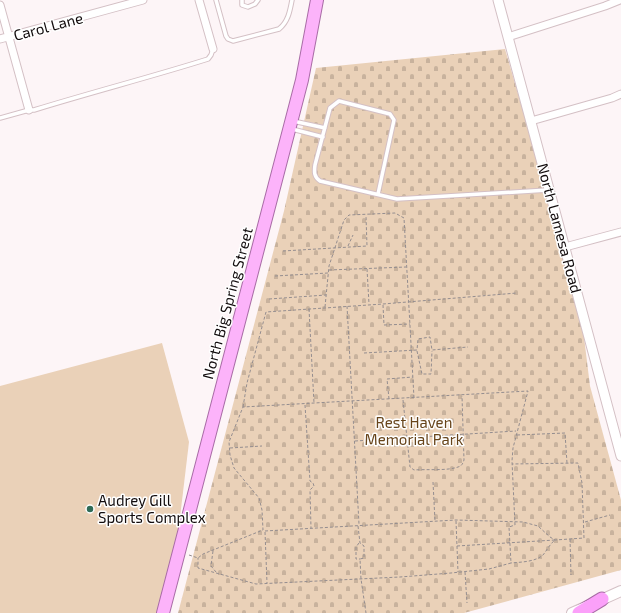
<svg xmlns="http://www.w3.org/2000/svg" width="621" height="613" viewBox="0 0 621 613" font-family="'Exo 2',sans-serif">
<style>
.cemetery{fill:url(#cemetery-stones)}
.garden{fill:#ead1b8}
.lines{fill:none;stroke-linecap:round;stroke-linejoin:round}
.service-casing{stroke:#d4c0c5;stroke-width:5.5}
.minor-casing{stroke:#d4c0c5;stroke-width:9}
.tertiary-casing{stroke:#d4c0c5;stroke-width:11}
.secondary-casing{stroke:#d4c0c5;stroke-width:12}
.trunk-casing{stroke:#a96ca6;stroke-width:14}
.motorway-casing{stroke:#a96ca6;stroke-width:15}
.path{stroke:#948d8f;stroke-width:1;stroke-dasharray:3 2;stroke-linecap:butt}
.service{stroke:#fff;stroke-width:3.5}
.minor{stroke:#fff;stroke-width:7}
.tertiary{stroke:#fff;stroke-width:9}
.secondary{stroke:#fff;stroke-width:10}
.trunk{stroke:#fcb3fa;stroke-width:12}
.motorway{stroke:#fba0f9;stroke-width:13}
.poi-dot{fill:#2f6b56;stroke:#fff;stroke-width:1.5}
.labels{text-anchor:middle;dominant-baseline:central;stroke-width:3;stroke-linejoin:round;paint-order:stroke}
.street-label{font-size:15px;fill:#120c0d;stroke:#fff}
.park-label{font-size:15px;fill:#67441a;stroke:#fff}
.poi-label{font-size:15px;fill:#120c0d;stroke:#fff;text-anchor:start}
</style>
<defs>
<pattern id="cemetery-stones" width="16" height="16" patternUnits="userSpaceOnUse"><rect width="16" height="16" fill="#ead1b8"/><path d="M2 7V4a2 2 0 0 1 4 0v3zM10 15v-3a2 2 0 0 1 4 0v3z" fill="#c8b29d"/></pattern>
</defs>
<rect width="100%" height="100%" fill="#fdf5f7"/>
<path class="cemetery" d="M505,49L560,239L583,329L590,386L621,500V570L464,613H178L284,211L316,68Z"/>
<path class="garden" d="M162,343L189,442L173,576L163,613H0V386Z"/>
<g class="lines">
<g class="service-casing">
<path id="service" d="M216,0L226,36L228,39L233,41L279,29C288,22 290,11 292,0
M242,0V5L248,7L255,4L258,0
M0,118L29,110H34C92,92 151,77 208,59L211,55L213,49
M293,121L325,128
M292,129L323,137
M378,194L394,120L390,114L339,101L330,108L315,165C314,172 314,177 320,181L397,199L548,190"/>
</g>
<g class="minor-casing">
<path id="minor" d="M199,0L213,49
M0,5L29,110
M508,37L605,6L620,0
M0,39L143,0
M531,121L612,98L621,94
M565,247L621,232"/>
</g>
<g class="tertiary-casing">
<path id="tertiary" d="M498,0L621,456"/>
</g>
<g class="secondary-casing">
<path id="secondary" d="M572,613L621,591"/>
</g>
<g class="trunk-casing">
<path id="trunk" d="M163,613L295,107L302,80L317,0"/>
</g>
<g class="motorway-casing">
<path id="motorway" d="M579,613L602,599"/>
</g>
<path class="path" d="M348,246L353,235
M283,251L367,246L366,216
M367,269L369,304
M329,270L406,267
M275,276L328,273
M269,299L326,295
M383,305L384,325L410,324
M347,306L359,524
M325,307L329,266L344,220L349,215L395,213L404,218L414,398
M309,309L314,403
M417,351L422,374H431L432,351
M364,353L417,350L418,339L430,337L432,350L468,347
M389,399L387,379L413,377
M403,400L410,467L414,470C427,469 447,471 458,467C462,466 463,463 464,460L462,396
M305,405L310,481L313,483L314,486L310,490L311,528
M243,407L247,383L266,312L383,304L517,293
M517,435L565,433L567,463
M355,441L516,431
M230,448L262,446
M433,482L435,521
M456,521L458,572
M585,522L610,515
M358,526L360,543L364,546V558L360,559L361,579L366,613
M265,531L456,520L523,522L538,526L550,537L555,540L584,538L582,483L578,463L512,464
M265,532L267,583
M570,539L571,575
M359,543L356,547V559H360
M457,546L555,540C550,544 547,550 543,555C535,562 521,562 511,563
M213,551L211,566L216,572
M189,555L198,558L203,554L263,530L262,510L259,498L234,468L230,455L229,442L243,407L528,391L513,448L512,461L515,525L509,527L511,563L489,569L451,573L400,577L256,584L198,568V558
M465,572L467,603"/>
<use href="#service" class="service"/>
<use href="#minor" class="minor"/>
<use href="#tertiary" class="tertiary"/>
<use href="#secondary" class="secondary"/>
<use href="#trunk" class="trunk"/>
<use href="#motorway" class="motorway"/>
</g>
<circle class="poi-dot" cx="90" cy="509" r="4"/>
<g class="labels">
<g class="street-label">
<text transform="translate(48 26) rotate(-15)">Carol Lane</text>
<text transform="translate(560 228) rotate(75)">North Lamesa Road</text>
<text transform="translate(227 303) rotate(-75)">North Big Spring Street</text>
</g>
<g class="park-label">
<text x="414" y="422">Rest Haven<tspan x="414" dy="17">Memorial Park</tspan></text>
</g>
<g class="poi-label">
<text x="98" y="500">Audrey Gill<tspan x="98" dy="17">Sports Complex</tspan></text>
</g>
</g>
</svg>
